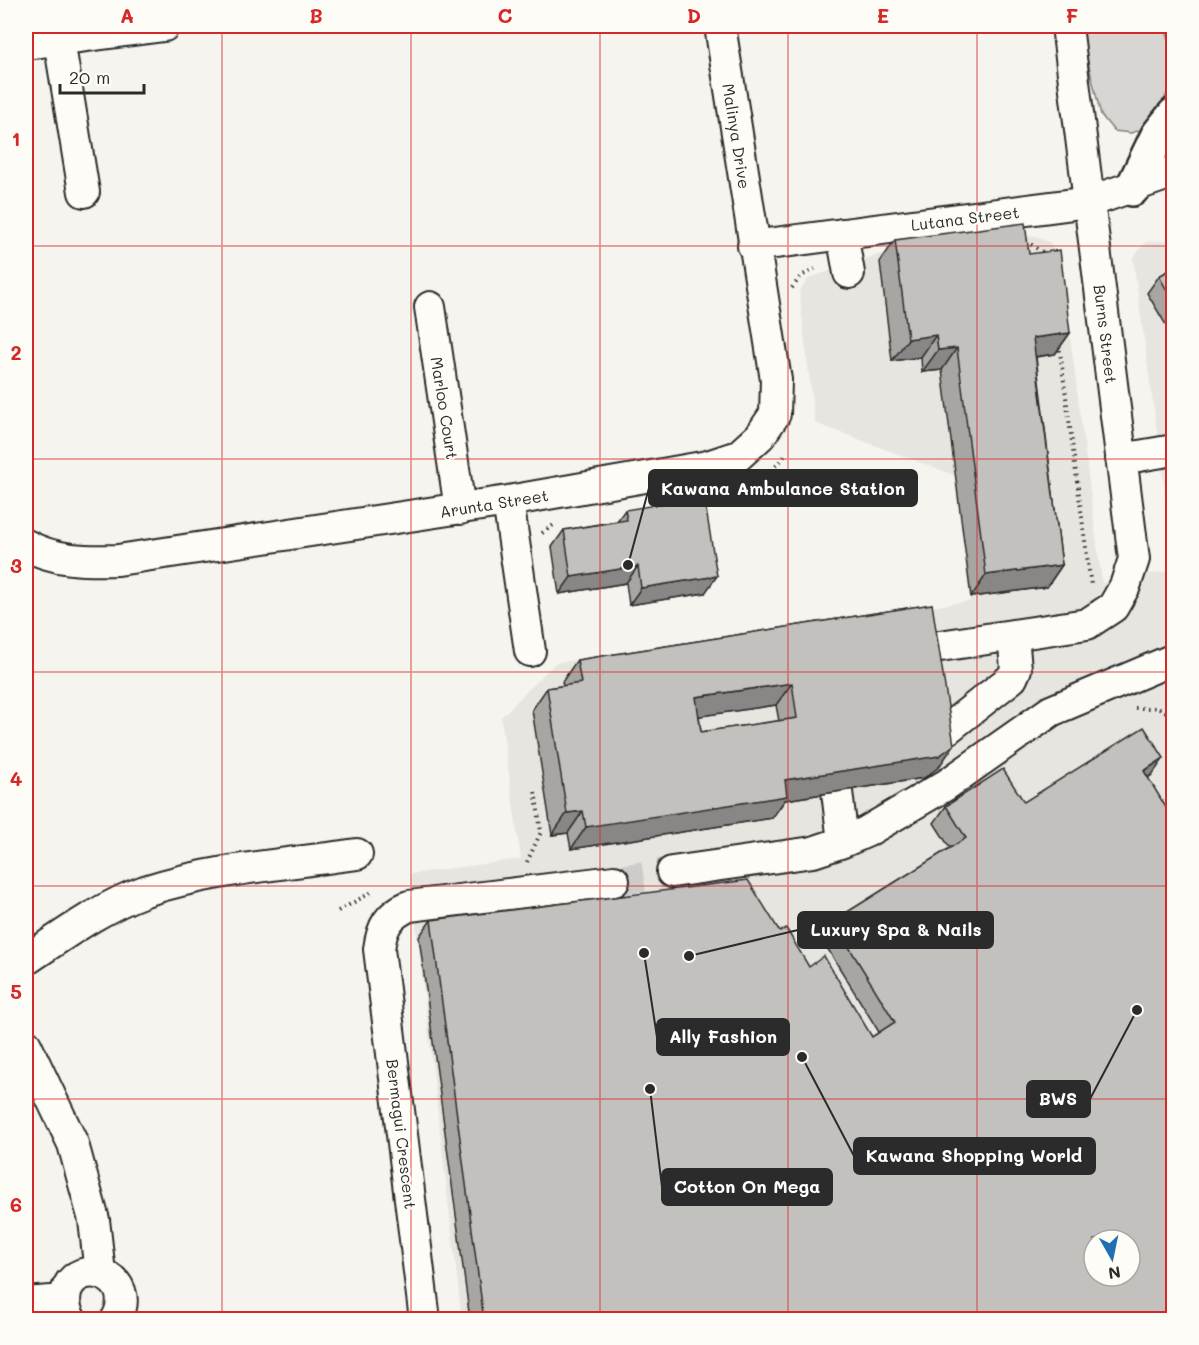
<svg xmlns="http://www.w3.org/2000/svg" width="1199" height="1345" viewBox="0 0 1199 1345" font-family="Mali,sans-serif">
<style>
.built{fill:#e6e5e0;fill-rule:evenodd}
.green{fill:#d7d6d2;stroke:#81807e;stroke-width:1.5}
.lines{fill:none;stroke-linecap:round;stroke-linejoin:round}
.minor-tunnel{stroke:#cdccc8;stroke-width:30;stroke-dasharray:30 15;stroke-linecap:butt}
.minor-casing{stroke:#2b2b2b;stroke-width:34}
.highway-casing{stroke:#2b2b2b;stroke-width:38}
.path{stroke:#2b2b2b;stroke-width:4;stroke-dasharray:1.5 4.5;stroke-linecap:butt}
.minor{stroke:#fdfcf7;stroke-width:30}
.highway{stroke:#fdfcf7;stroke-width:33}
.wall{fill:#a7a6a3;stroke:#2b2b2b;stroke-width:1.5;fill-rule:evenodd}
.shaded-wall{fill:#888785;stroke:#2b2b2b;stroke-width:1.5}
.building{fill:#c2c1be;stroke:#2b2b2b;stroke-width:1.5;fill-rule:evenodd}
.grid{fill:none;stroke:#d62828;stroke-width:1.5;stroke-opacity:0.55}
.labels{text-anchor:middle;dominant-baseline:central;stroke-width:4.5;stroke-linejoin:round;paint-order:stroke}
.street-label{font-size:16px;fill:#2b2b2b;stroke:#fdfcf7}
.leader{fill:none;stroke:#2b2b2b;stroke-width:2}
.callout-dot{fill:#2b2b2b;stroke:#fdfcf7;stroke-width:2}
.callout{fill:#2b2b2b;stroke:#2b2b2b;stroke-width:2}
.callout-label{font-size:18px;text-anchor:middle;font-weight:bold;fill:#fff}
.neatline{fill:none;stroke:#d62828;stroke-width:2}
.grid-label{font-size:20px;text-anchor:middle;font-weight:bold;fill:#d62828}
</style>
<rect width="100%" height="100%" fill="#f5f4ef"/>
<filter id="ink" filterUnits="userSpaceOnUse"><feTurbulence type="fractalNoise" baseFrequency=".0167" numOctaves="2"/><feDisplacementMap in="SourceGraphic" scale="12" xChannelSelector="R" yChannelSelector="G"/><feConvolveMatrix kernelMatrix="1 2 1 2 8 2 1 2 1" color-interpolation-filters="sRGB"/></filter>
<g filter="url(#ink)">
<path class="built" d="M1036,236L1050,243L1060,259L1102,583L1173,570V1319H462L410,874L521,859L501,717L555,663L970,601L954,475L815,423L799,292L809,278L878,255ZM1094,1240H1130V1276H1094Z
M1173,240V549L1133,258L1146,242Z"/>
<path class="green" d="M1079,26H1164C1182,68 1171,88 1151,126L1131,133L1114,131L1101,115Z"/>
<g class="lines">
<path class="minor-tunnel" d="M614,881L672,872"/>
<g class="minor-casing">
<path id="minor" d="M59,40L84,192
M26,44L164,26
M842,234L849,273
M753,246L1089,202L1174,172
M430,307L460,509
M1121,459L1174,450
M508,501L530,651
M26,545C55,561 86,561 118,560L508,501L708,466L738,456L760,436L775,414L776,380L720,26
M920,649L1087,624L1113,607L1125,586L1134,559L1067,26
M934,735L946,730L1012,678L1016,669L1013,635
M836,783L843,842
M672,872L813,852L843,842L866,832L946,785L1051,711L1174,659
M26,960C62,936 103,906 145,891C212,869 287,864 357,854
M26,1045L73,1144L94,1220L100,1273
M26,1303L64,1300
M71,1320C65,1311 64,1302 66,1292C77,1254 141,1276 116,1320
M425,1320L379,949C382,927 388,915 409,906L614,881"/>
</g>
<g class="highway-casing">
<path id="highway" d="M1132,189L1158,135L1174,115"/>
</g>
<path class="path" d="M1026,241L1042,252L1045,257
M792,288L801,276L815,269
M1059,344L1091,586
M718,496C746,491 770,476 786,454
M542,533L555,524
M1135,708H1157L1174,715
M527,862L541,832L535,790
M338,911L374,891"/>
<use href="#minor" class="minor"/>
<use href="#highway" class="highway"/>
</g>
<path class="wall" d="M895,240L1029,254L1070,333L1055,354L1036,357L1062,565L1047,587L971,597L942,370L922,372L921,357L892,361L880,262Z
M1173,268V320L1166,325L1147,293L1159,276Z
M1173,369V394L1171,373Z
M625,510L705,593L629,605L626,583L559,594L552,547L564,530L617,521Z
M932,604L939,767L924,778L785,800L772,818L571,849L568,833L552,835L532,710L547,688L563,686L562,682L577,660ZM776,705L779,721L701,732L699,716Z
M1152,775L1148,778L1173,1320H470L419,937L431,920L780,932L809,967L872,1037L879,1032L821,938L833,921L950,848L934,823L946,806L1024,802Z"/>
<path class="shaded-wall" d="M1173,313V320L1166,325Z
M1070,333L1055,354L1018,359L1033,338Z
M936,335L921,357L892,361L908,339Z
M957,348L942,370L922,372L938,350Z
M1062,565L1047,587L971,597L986,575Z
M638,566L626,583L559,594L571,577Z
M717,576L705,593L629,605L641,588Z
M792,683L776,705L681,719L696,697Z
M954,745L939,767L924,778L785,800L772,818L571,849L586,827L785,780Z
M1164,758L1152,775L1132,788L1144,771Z
M583,811L568,833L552,835L567,813Z"/>
<path class="building" d="M1025,223L1029,254L1060,250L1070,333L1033,338L1062,565L986,575L957,348L938,350L936,335L908,339L895,240Z
M1173,268V301L1159,276Z
M704,497L717,576L641,588L638,566L571,577L564,530L627,520L625,510Z
M932,604L954,745L939,756L785,780L787,796L586,827L583,811L567,813L547,688L581,683L577,660ZM792,683L797,718L701,732L696,697Z
M1144,727L1164,758L1144,771L1173,819V1320H484L431,920L748,880L780,932L786,928L809,967L824,956L872,1037L895,1022L833,921L966,838L946,806L1003,769L1024,802ZM1094,1240H1130V1276H1094Z"/>
</g>
<path class="grid" d="M222,26V1320M411,26V1320M600,26V1320M788,26V1320M977,26V1320M26,246H1174M26,459H1174M26,672H1174M26,886H1174M26,1099H1174"/>
<g class="labels">
<g class="street-label">
<text transform="translate(737 136) rotate(81)">Malinya Drive</text>
<text transform="translate(965 218) rotate(-7)">Lutana Street</text>
<text transform="translate(1106 334) rotate(83)">Burns Street</text>
<text transform="translate(445 408) rotate(81)">Marloo Court</text>
<text transform="translate(494 503) rotate(-9)">Arunta Street</text>
<text transform="translate(402 1134) rotate(83)">Bermagui Crescent</text>
</g>
</g>
<path class="leader" d="M628 565L649 488M689 956L798 930M644 953L657 1037M1137 1010L1090 1099M802 1057L854 1156M650 1089L662 1187"/>
<g class="callout-dot">
<circle cx="628" cy="565" r="6"/>
<circle cx="689" cy="956" r="6"/>
<circle cx="644" cy="953" r="6"/>
<circle cx="1137" cy="1010" r="6"/>
<circle cx="802" cy="1057" r="6"/>
<circle cx="650" cy="1089" r="6"/>
</g>
<g class="callout">
<rect x="649" y="470" width="268" height="36" rx="6"/>
<rect x="798" y="912" width="195" height="36" rx="6"/>
<rect x="657" y="1019" width="132" height="36" rx="6"/>
<rect x="1027" y="1081" width="63" height="36" rx="6"/>
<rect x="854" y="1138" width="241" height="36" rx="6"/>
<rect x="662" y="1169" width="170" height="36" rx="6"/>
</g>
<g class="callout-label">
<text x="783" y="495">Kawana Ambulance Station</text>
<text x="896" y="936">Luxury Spa &amp; Nails</text>
<text x="723" y="1043">Ally Fashion</text>
<text x="1058" y="1105">BWS</text>
<text x="974" y="1162">Kawana Shopping World</text>
<text x="747" y="1193">Cotton On Mega</text>
</g>
<rect width="1199" height="1345" fill="none" stroke="#fdfcf7" stroke-width="66"/>
<g transform="translate(1112 1258) rotate(171)"><circle r="28" fill="#fdfcf7" stroke="#a9a8a5" stroke-width="1.5"/>
<path d="M0-4.5L10 22L0 15L-10 22Z" fill="#1f6fb2"/>
<text y="-9" font-size="16" font-weight="bold" text-anchor="middle" fill="#2b2b2b">N</text>
</g>
<path d="M60 84v9h84v-9" fill="none" stroke="#2b2b2b" stroke-width="3"/>
<text x="69" y="84" font-size="18" fill="#2b2b2b" stroke="#fdfcf7" stroke-width="4.5" paint-order="stroke">20 m</text>
<rect x="33" y="33" width="1133" height="1279" class="neatline"/>
<g class="grid-label">
<text x="127" y="23">A</text>
<text x="316" y="23">B</text>
<text x="505" y="23">C</text>
<text x="694" y="23">D</text>
<text x="883" y="23">E</text>
<text x="1072" y="23">F</text>
<text x="16" y="146">1</text>
<text x="16" y="360">2</text>
<text x="16" y="573">3</text>
<text x="16" y="786">4</text>
<text x="16" y="999">5</text>
<text x="16" y="1212">6</text>
</g>
</svg>
